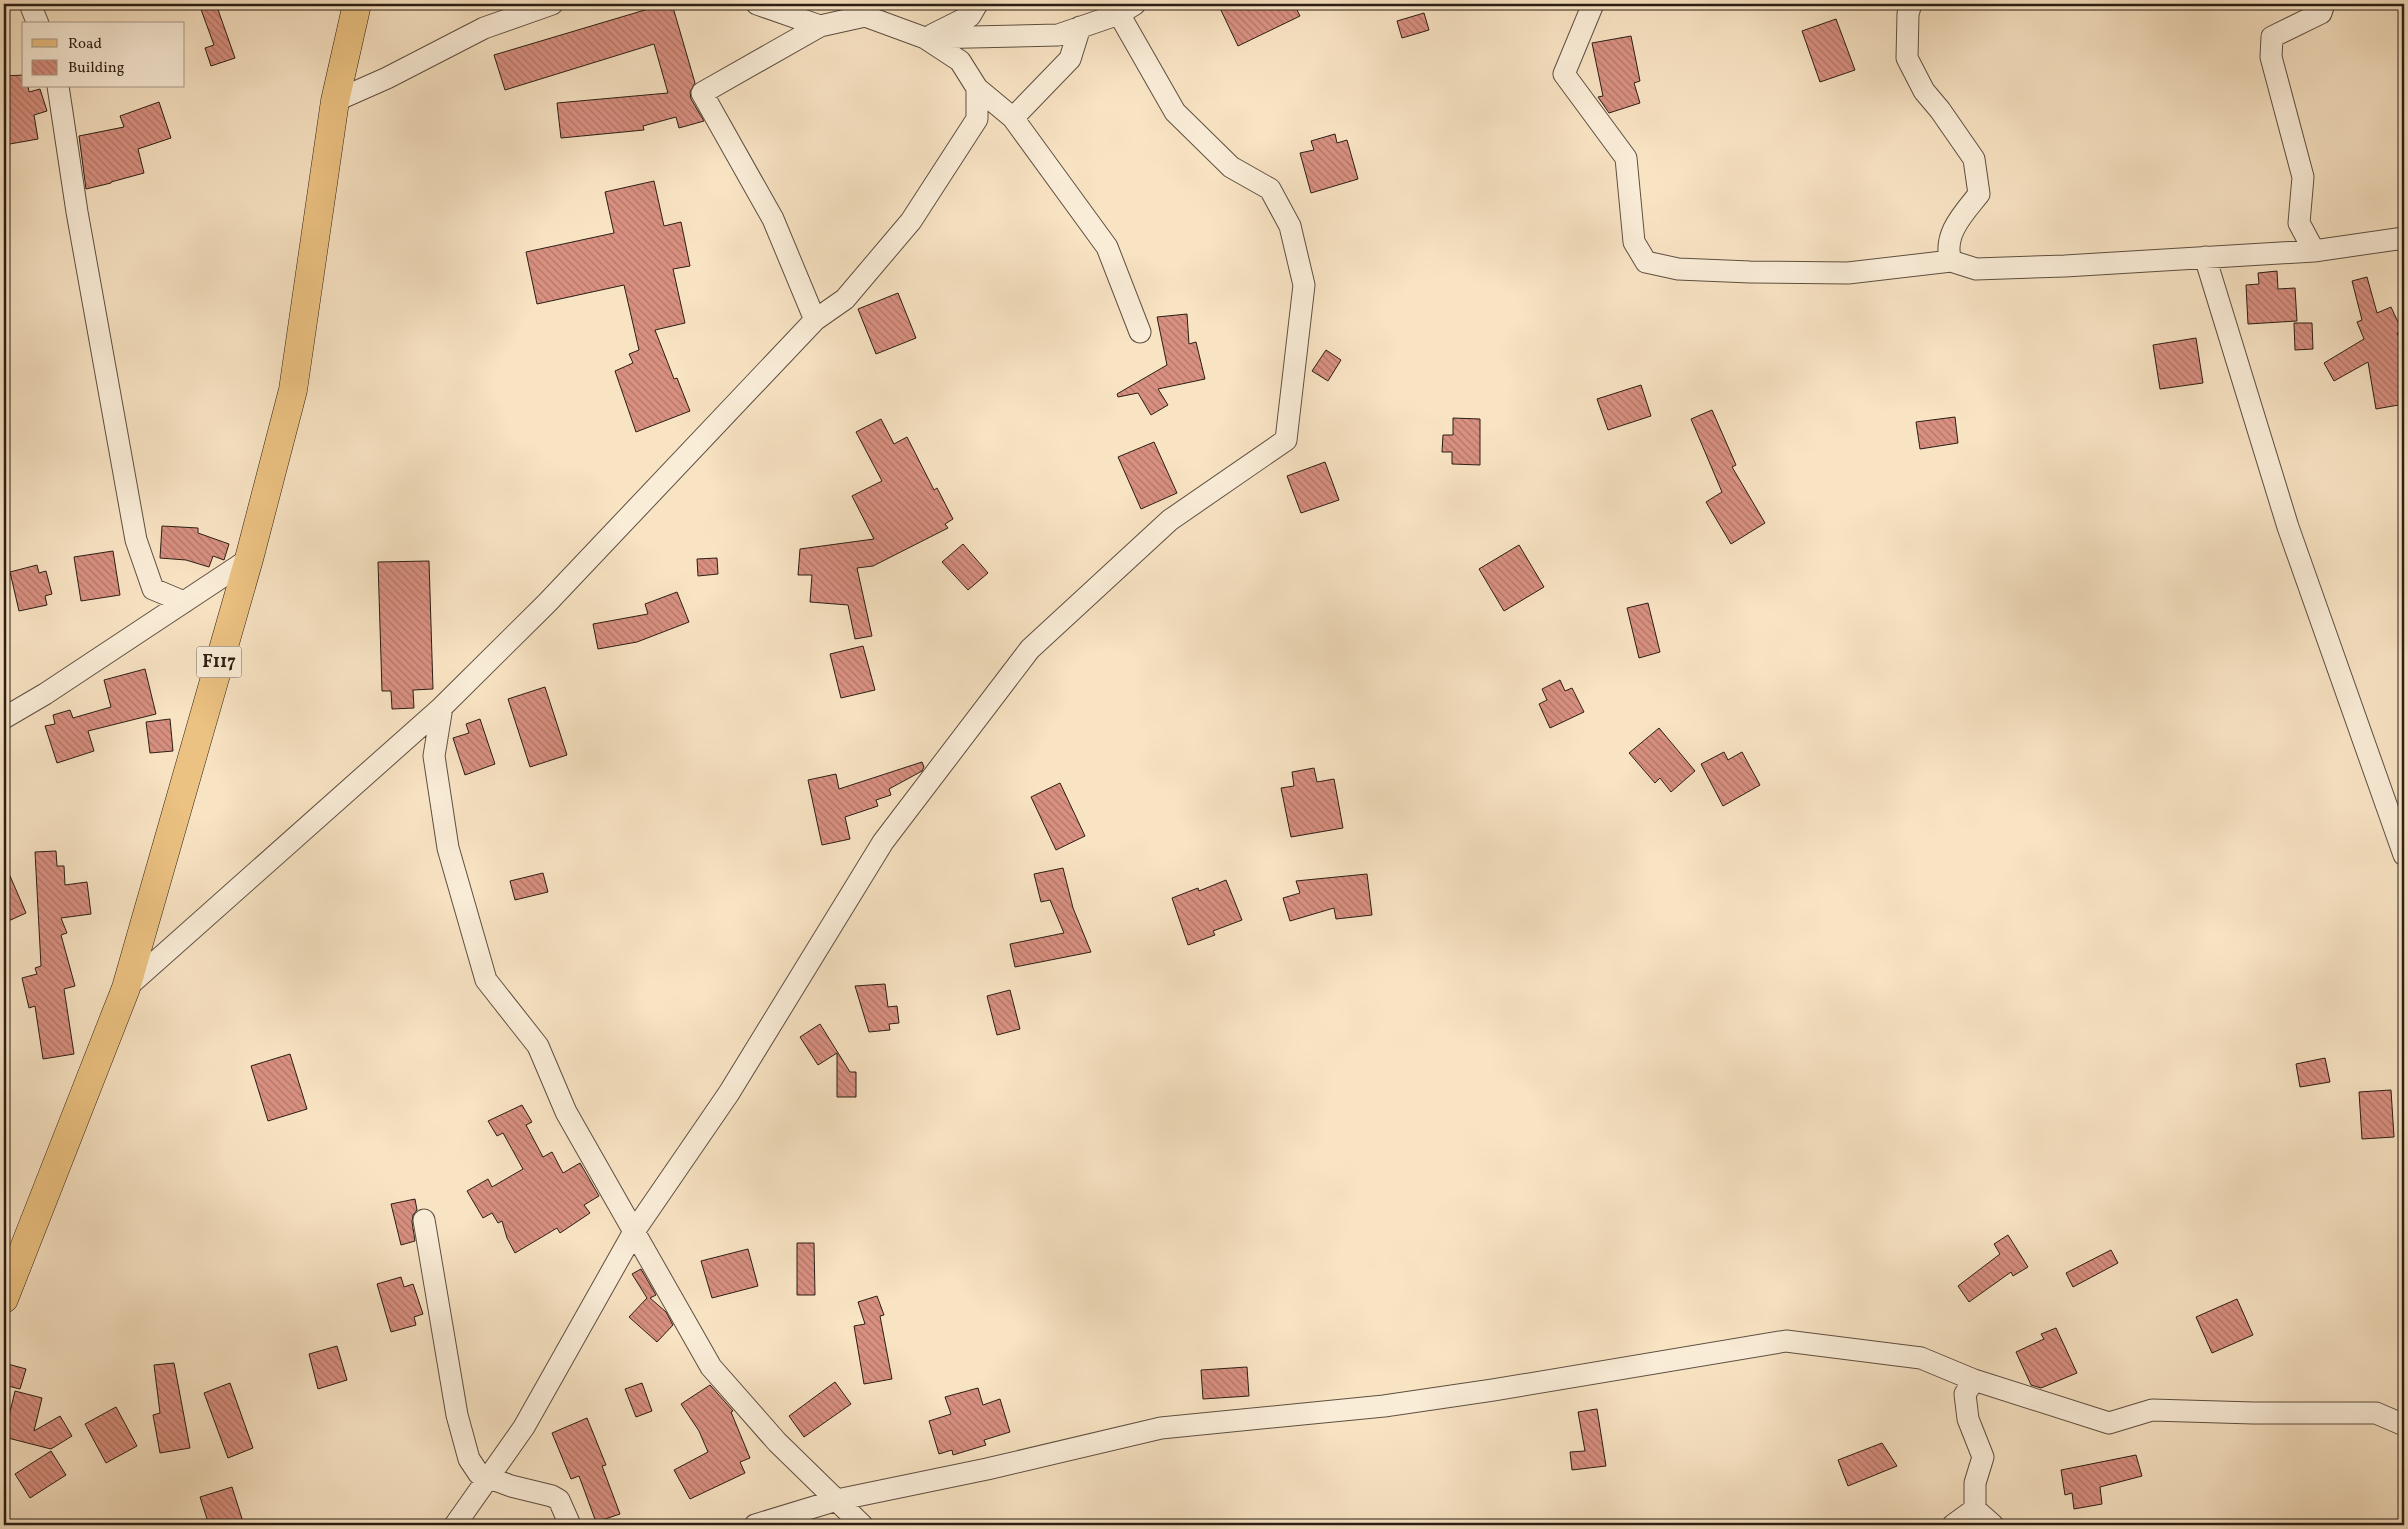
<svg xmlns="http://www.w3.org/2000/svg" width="2408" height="1529" viewBox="0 0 2408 1529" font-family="Vollkorn,serif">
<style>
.building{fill:url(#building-back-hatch);stroke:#2b1e14}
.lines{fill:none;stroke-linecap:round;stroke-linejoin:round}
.street-casing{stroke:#5e4f40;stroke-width:23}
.primary-casing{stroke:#2b1e14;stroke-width:29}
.street{stroke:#faedd8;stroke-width:21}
.primary{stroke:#ecc282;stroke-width:28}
.labels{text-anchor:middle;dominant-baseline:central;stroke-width:5;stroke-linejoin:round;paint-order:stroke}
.shield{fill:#faedd8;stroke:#695c4f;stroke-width:1}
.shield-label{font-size:18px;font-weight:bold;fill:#2b1e14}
</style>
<defs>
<pattern id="building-back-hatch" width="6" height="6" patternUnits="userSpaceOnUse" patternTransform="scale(1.25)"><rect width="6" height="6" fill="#d99081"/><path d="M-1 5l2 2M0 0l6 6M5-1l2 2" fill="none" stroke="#b07568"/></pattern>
</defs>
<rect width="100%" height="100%" fill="#f8e3c3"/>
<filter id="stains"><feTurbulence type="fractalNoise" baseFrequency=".004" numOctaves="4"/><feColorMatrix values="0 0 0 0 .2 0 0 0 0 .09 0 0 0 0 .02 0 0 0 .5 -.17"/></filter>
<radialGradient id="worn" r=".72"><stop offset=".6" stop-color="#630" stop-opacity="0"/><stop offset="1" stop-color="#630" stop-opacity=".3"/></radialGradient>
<path class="building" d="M199,4H216L235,58L211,66L205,48L214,45Z
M665,4H672L695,83L690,92L691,99L704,121L679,128L676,117L643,126L644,130L561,138L557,103L668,93L654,44L505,90L494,55Z
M1218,4H1294L1300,16L1238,46Z
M1424,13L1429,30L1402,38L1397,21Z
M1836,19L1855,70L1820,82L1802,31Z
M1631,36L1640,81L1634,83L1640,103L1609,113L1598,97L1603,96L1592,43Z
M24,75V86H28L29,92L40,89L47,111L34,115L38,139L4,145V76Z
M159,102L171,138L138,149L144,173L111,182V183L86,189L79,136L124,127L120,116Z
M1335,134L1337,143L1347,140L1358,179L1311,193L1300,153L1314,150L1311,141Z
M654,181L664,226L681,222L690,266L673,269L685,323L655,330L674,379L677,378L690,411L636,432L615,371L633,363L629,354L639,350L624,285L537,304L526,252L614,233L605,192Z
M2277,271L2278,289L2295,288L2297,321L2248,324L2246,285L2259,284L2258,273Z
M2367,277L2377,313L2391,307L2402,331L2397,333L2404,348V404L2376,409L2368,362L2334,381L2324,363L2364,339L2357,322L2362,320L2352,281Z
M898,293L916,338L876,354L858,309Z
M1187,314L1189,344L1196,342L1205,379L1158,389L1168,405L1151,415L1138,393L1118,397L1117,394L1167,365L1157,317Z
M2294,323H2312L2313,349L2295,350Z
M2196,338L2203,383L2160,389L2153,345Z
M1326,350L1341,360L1328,381L1312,371Z
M1641,385L1651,416L1608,430L1597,399Z
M1712,410L1736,465L1732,467L1765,523L1731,544L1706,502L1722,492L1691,419Z
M1955,417L1958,443L1920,449L1916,422Z
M1453,418L1480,419V465L1452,464V452H1442L1443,435H1453Z
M881,419L894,444L907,437L934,490L937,488L953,519L945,524L948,528L873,566L857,568L872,636L855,639L848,605L810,602L812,575H798L800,549L874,539L852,496L882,481L856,432Z
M1154,442L1177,493L1141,509L1118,457Z
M1325,462L1339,500L1301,513L1287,476Z
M162,526L198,528V533L229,544L224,560L213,556L209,567L186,560L160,558Z
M963,544L988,573L968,590L942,562Z
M1519,545L1544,587L1504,611L1479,569Z
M113,551L120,595L81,601L74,557Z
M717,558L718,574L698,576L697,559Z
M429,561L433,689L413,690L414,708L392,709L391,691H382L378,562Z
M37,565L39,573L46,571L52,594L45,596L47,605L19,611L10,572Z
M677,592L689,622L637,642L598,649L593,624L648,614L645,604Z
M1648,603L1660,652L1639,658L1627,608Z
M863,646L875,690L841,698L830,654Z
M145,669L156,714L88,731L94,751L57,763L45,726L55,724L53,715L70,710L73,718L111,707L104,680Z
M1560,680L1565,691L1572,688L1584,712L1550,728L1539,704L1547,700L1542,689Z
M545,687L567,755L530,767L508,699Z
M170,719L173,751L150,753L146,722Z
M480,719L495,764L465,775L453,738L469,733L466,724Z
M1659,728L1695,771L1671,792L1660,778L1655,783L1629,753Z
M1724,752L1728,760L1742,752L1760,785L1723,806L1701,764Z
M922,762L924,767L922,771L889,789L891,795L876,800L878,806L845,817L850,839L822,845L808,780L836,774L839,789Z
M1314,768L1317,782L1334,779L1343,828L1291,837L1281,788L1294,786L1292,772Z
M1060,783L1085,836L1056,850L1031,797Z
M56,851L57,866H64L65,885L87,882L91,914L61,918L67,933L61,935L75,986L64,989L74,1054L43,1059L35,1006L29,1008L22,978L37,974L35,968L41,966L35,852Z
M4,862L26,913L4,923Z
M1063,868L1073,908L1091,952L1015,967L1010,944L1064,933L1050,900L1041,902L1034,874Z
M543,873L548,892L515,900L510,881Z
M1367,874L1372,915L1336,919L1334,908L1290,921L1283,898L1300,893L1296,881Z
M1226,880L1242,920L1213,931L1215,935L1188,945L1172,898L1198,888L1199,891Z
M885,984L888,1007L897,1006L899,1023L889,1024L890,1030L869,1032L855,986Z
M1010,990L1020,1029L997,1035L987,996Z
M820,1024L850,1072H856V1097H837V1053L818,1065L800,1037Z
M290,1054L307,1109L268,1121L251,1066Z
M2325,1058L2330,1082L2300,1087L2296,1064Z
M2391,1090L2394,1137L2362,1139L2359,1092Z
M522,1105L532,1122L526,1125L543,1157L552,1152L563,1173L580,1163L599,1196L584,1205L590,1213L560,1233L557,1228L515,1253L507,1238L502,1221L498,1223L492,1213L483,1218L467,1191L488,1179L492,1187L523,1169L503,1133L497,1136L488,1121Z
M415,1199L417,1210L413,1215L412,1222L415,1241L401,1245L391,1204Z
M2008,1235L2028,1267L2013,1276L2011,1272L1969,1302L1958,1286L2000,1254L1994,1244Z
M797,1243H814L815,1295H797Z
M748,1249L758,1286L712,1298L701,1261Z
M2111,1250L2118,1263L2073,1287L2066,1273Z
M641,1269L656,1295L650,1298L666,1312L673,1325L657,1342L629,1317L647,1298L632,1274Z
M401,1277L404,1287L413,1284L423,1314L414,1317L416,1325L391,1332L377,1284Z
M877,1296L884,1315L880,1316L892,1379L864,1384L854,1326L865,1324L858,1302Z
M2237,1299L2253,1335L2212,1353L2196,1317Z
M2056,1328L2077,1373L2041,1388L2031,1385L2016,1352L2044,1339L2041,1334Z
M337,1346L347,1380L318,1389L309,1354Z
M4,1363L26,1369L20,1389L4,1385Z
M174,1363L190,1448L160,1453L153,1415L160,1413L154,1365Z
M1247,1367L1249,1396L1203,1399L1201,1370Z
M835,1382L851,1404L804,1437L789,1416Z
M230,1383L253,1448L228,1458L204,1393Z
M642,1383L652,1411L636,1417L625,1389Z
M710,1385L733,1411L731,1412L750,1458L740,1462L745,1473L690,1499L674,1470L708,1452L699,1431L681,1404Z
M978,1388L983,1405L1000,1399L1010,1432L984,1440L986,1445L953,1455L952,1450L939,1454L929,1421L951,1414L945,1397Z
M15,1391L42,1398L34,1431L60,1416L72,1436L51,1449L4,1437Z
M116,1407L137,1446L106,1463L85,1424Z
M1597,1409L1606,1466L1572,1470L1570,1452L1585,1451L1578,1412Z
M587,1418L606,1465L602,1466L620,1514L596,1522L579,1476L571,1479L552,1433Z
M1882,1443L1897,1466L1848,1486L1838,1460Z
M51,1451L66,1475L30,1498L15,1474Z
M2136,1455L2142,1476L2100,1487L2102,1504L2074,1509L2072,1493L2065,1495L2061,1470Z
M232,1487L244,1525H209L200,1497Z"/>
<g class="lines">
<g class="street-casing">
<path id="street" d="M30,4L38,24
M757,4L820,26L702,93L773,219L815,320
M1593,4L1564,74L1626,158L1634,242L1646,262L1678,269L1750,272L1848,273L1951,261L1976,269L2065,266L2314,251L2404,238
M1911,4L1908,14L1907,58L1924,91L1940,110L1974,159L1979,194C1964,213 1942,235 1951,261
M820,26L865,16
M932,35L970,16L977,4
M925,38L1058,35L1119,14L1135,4
M58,86L77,212L136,540L153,589L184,602
M977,88L1013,118L1107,247L1140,332
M335,101L387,78L484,28L552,4
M1013,118L1070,59L1080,27
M2314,251L2299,223L2303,177L2271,57L2272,37L2321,13L2324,4
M2205,257L2288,527L2404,855
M442,707L434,756L448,848L486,980L538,1046L566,1112L711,1367L777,1442L862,1525
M4,718L45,694L249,559
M126,988L442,707L547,603L815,320L845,299L911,221L977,119V88L960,61L925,38L865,16L853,4
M424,1220L457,1415L469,1459L479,1474L511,1486L552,1496L559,1500L570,1525
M1974,1380L1965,1394L1968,1419L1983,1457L1975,1483V1509L1993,1525
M455,1525L524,1427L635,1230L729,1093L883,842L1030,649L1170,520L1286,440L1304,285L1290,226L1270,189L1231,167L1175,112L1119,14
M755,1525L837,1500L987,1469L1161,1428L1384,1406L1493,1390L1786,1341L1921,1358L1974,1380L2109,1423L2152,1410L2253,1413H2376L2404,1425
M1953,1525L1975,1509"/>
</g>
<g class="primary-casing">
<path id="primary" d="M4,1299L126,988L249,559L293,390L335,101L357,4"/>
</g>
<use href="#street" class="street"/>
<use href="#primary" class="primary"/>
</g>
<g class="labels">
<rect class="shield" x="196.5" y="646.5" width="45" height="31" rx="4"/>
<g class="shield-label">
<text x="219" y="662">F117</text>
</g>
</g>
<rect width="2408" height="1529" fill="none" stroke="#f8e3c3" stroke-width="20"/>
<rect x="5" y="5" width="2398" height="1519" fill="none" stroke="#2b1e14" stroke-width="2.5"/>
<rect x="10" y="10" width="2388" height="1509" fill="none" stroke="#2b1e14"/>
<rect x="22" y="22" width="162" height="65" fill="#faedd8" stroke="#a79a8a"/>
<rect x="32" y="39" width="25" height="8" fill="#ecc282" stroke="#a79a8a"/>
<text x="68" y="48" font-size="15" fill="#2b1e14">Road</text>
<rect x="32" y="60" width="25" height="15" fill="url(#building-back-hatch)" stroke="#a79a8a"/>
<text x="68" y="72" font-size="15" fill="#2b1e14">Building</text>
<rect width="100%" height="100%" filter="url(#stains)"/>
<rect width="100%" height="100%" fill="url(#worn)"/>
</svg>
